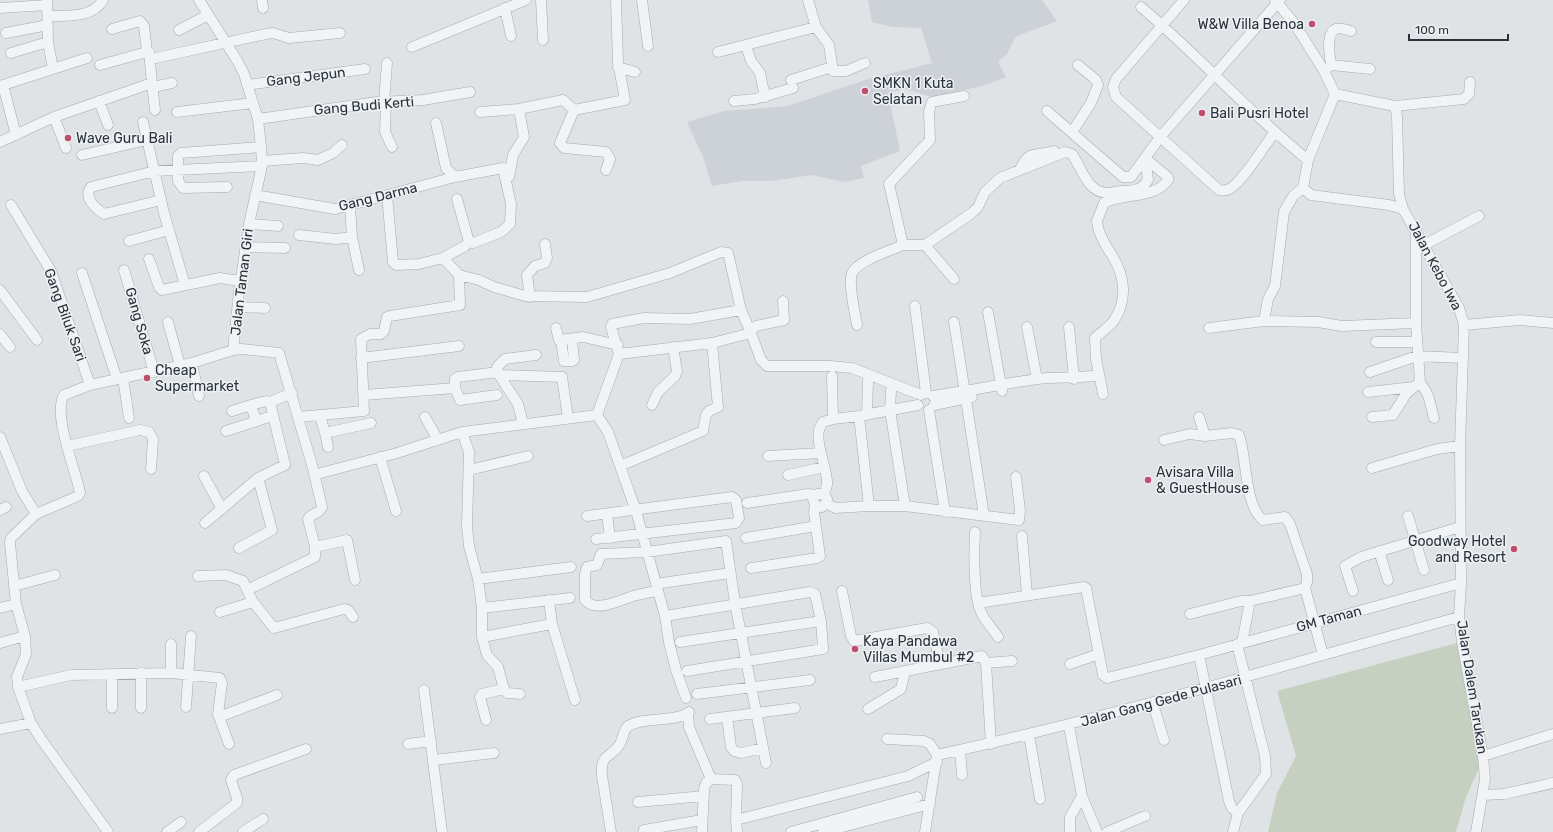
<svg xmlns="http://www.w3.org/2000/svg" width="1553" height="832" viewBox="0 0 1553 832" font-family="Rubik,sans-serif">
<style>
.built{fill:#cdd2d8}
.green{fill:#c6d0c1}
.lines{fill:none;stroke-linecap:round;stroke-linejoin:round}
.minor-casing{stroke:#a5aab0;stroke-width:11}
.minor{stroke:#f1f3f5;stroke-width:10}
.poi-dot{fill:#c04f6d;stroke:#eef1f4;stroke-width:1.5}
.labels{text-anchor:middle;dominant-baseline:central;stroke-width:3;stroke-linejoin:round;paint-order:stroke}
.poi-label{font-size:14px;fill:#29323c;stroke:#eef1f4;text-anchor:start}
.street-label{font-size:14px;fill:#29323c;stroke:#eef1f4}
</style>
<rect width="100%" height="100%" fill="#dfe3e6"/>
<path class="built" d="M868,0H1042L1057,21L1015,37L1007,54L998,62L1006,77L982,86L932,97L905,89L888,93L900,151L861,166L864,178L844,182L812,175L771,181H743L712,186L703,157L687,122L724,111L788,106L865,80L932,63L921,28L892,27L872,22Z"/>
<path class="green" d="M1457,643L1481,764L1466,797L1456,832H1268L1277,793L1296,756L1277,691Z"/>
<g class="lines">
<g class="minor-casing">
<path id="minor" d="M47,0L48,42L53,69
M199,0L238,62L244,74L258,119L261,147L262,166L249,224L239,292L233,350
M262,0L263,8
M541,0L543,40
M642,0L648,46
M808,0L816,27L829,45L833,71H846L865,63
M1184,0L1116,79L1113,87L1116,97L1219,190C1224,191 1227,191 1231,188C1245,178 1263,148 1274,133
M1275,0L1294,23L1324,71L1335,94L1308,160L1303,188L1311,195L1389,205L1403,209
M1141,7C1199,56 1249,113 1308,160
M0,8L47,5
M505,8L511,36
M48,16C66,16 93,18 103,0
M112,29L140,21L144,26L147,52
M179,30L208,15
M6,33L48,25
M746,46L751,61L760,73L765,97
M412,47L526,0
M718,52L816,27
M11,53L48,42
M151,59L266,34L273,33L289,38L340,33
M1331,65L1370,69
M618,67L635,72
M1324,71L1331,65C1330,56 1325,33 1336,29C1340,27 1347,30 1351,31
M791,80L832,67
M152,83L155,110
M3,85L16,135
M247,85L365,69
M0,86L87,58
M153,87L172,83
M1335,94L1395,106L1397,116L1399,194L1403,209L1459,308L1464,325L1460,446L1461,583L1459,617L1462,642L1483,756L1485,779L1476,832
M99,101L108,125
M734,101L755,99L793,88
M384,102L387,63
M386,102L385,132L392,147
M1395,106L1464,99L1469,94L1470,82
M1047,111L1123,177H1131L1161,136L1280,0
M177,112L253,103
M480,112L519,109L563,100L574,110
M54,117L66,148
M258,119L377,102L423,100L470,92
M143,122L164,213L185,285
M436,123L446,168L455,177
M1072,132L1091,103L1098,85L1096,80L1078,65
M0,142L54,117L152,83L149,52H147L100,65
M82,155L147,140
M262,161L303,158L318,160L333,153L342,145
M606,170L610,159L606,152L564,148L560,143L574,110L625,100L618,62L616,0
M1020,170C1028,149 1036,157 1054,151
M506,178L509,177L513,155L524,137L519,109
M227,187L183,188L178,181V156L181,153L261,147
M255,195L335,209L455,177L503,168L511,204L510,224L501,232L473,243L469,242
M387,195L393,262L396,265L419,264L443,258L459,275L479,280L494,287L525,296L587,297L670,273L721,252L728,253L741,310
M161,200L104,214C95,208 83,197 91,187L155,171L262,166
M11,205L51,271L90,385
M350,206L352,237L359,270
M249,224L278,226
M299,235L336,239L352,237
M129,241L169,230
M903,245H925L954,279
M925,245L972,213L978,207L985,192L1000,178L1065,152L1072,154C1082,168 1087,193 1108,193C1113,193 1117,191 1121,191C1133,190 1139,193 1148,180L1147,171L1143,163
M1424,245L1479,216
M246,247L285,248
M443,258L465,246L469,242L457,199
M149,259L159,287L162,290L220,278L240,281
M124,270L154,372
M82,273L117,379
M0,290L37,340
M530,297L527,275L535,266L545,263L547,258L545,244
M915,306L926,393
M238,307L265,308
M988,312L1002,391
M1264,321L1268,299L1275,286L1284,212L1293,196L1303,188
M168,322L180,366
M954,322L984,516
M857,325C855,313 848,284 852,273C859,260 890,251 903,245L889,184L930,140L929,111L932,102L964,96
M1464,325L1520,320L1553,323
M1027,327L1037,379
M1069,327L1074,379
M556,328L559,340L583,337L618,345
M1209,328L1264,321L1318,322L1342,326L1416,323
M751,333V330L756,326L784,320L783,301
M0,334L10,347
M561,340L564,361H572L574,360L572,339
M1376,342H1416
M619,354L712,343L751,333L761,360L767,366H830L852,368L921,395
M361,358L459,346
M192,363L199,396
M1370,372L1417,356L1462,358
M499,375L562,377L568,418
M832,376L833,419L859,416L918,405
M123,378L129,418
M1420,382L1428,395L1434,418
M891,390L890,410L905,506
M1368,392L1414,387
M1103,394L1096,359L1095,338C1101,332 1111,326 1115,319C1127,299 1125,277 1113,257C1106,246 1098,234 1097,221L1104,203C1123,193 1155,199 1168,180V177L1146,159
M364,395L455,388
M497,395L460,400L455,388V379L458,377L498,372
M933,396C968,391 1002,384 1037,379C1058,376 1078,379 1099,375
M652,405L658,392L675,376L677,371L673,347
M934,405L972,397
M929,410L945,512
M232,411L251,405
M597,415L619,354L611,327L612,324L644,318L690,319L741,310L751,333
M867,415L868,380
M320,416L325,433L371,423
M859,416L869,506
M298,417L364,411L361,339L370,334H381L384,331L387,317L390,316L460,305L459,275
M425,417L438,440
M1199,417L1205,436
M1372,417L1393,415L1406,394L1420,382L1416,323V230
M256,421L251,405L266,401L270,402
M523,424L518,404L499,375L497,367L505,359L536,355
M226,431L272,416
M462,432L469,452L467,526L469,546L478,579L482,608V637L487,655L498,667L504,689L507,693L520,694
M325,433L328,447
M0,437L22,491L36,514
M1164,440L1190,434L1205,436L1232,433L1239,435C1247,456 1244,505 1263,520L1285,517L1290,524L1307,574V582L1305,588L1323,655
M67,446L140,430L149,432L153,439L151,469
M768,456L821,453
M380,457L396,511
M620,466L703,431L706,415L709,411L718,407L712,343
M1372,468L1437,449L1460,446
M469,470L528,456
M788,475L824,467
M204,476L222,509
M824,494C825,492 826,488 827,485C829,468 810,437 823,422L833,419
M747,503L808,494L815,495
M826,503L835,508L869,506H905L1019,520L1020,510L1016,477
M0,510L6,507
M607,514L610,538
M587,516L732,497L736,500L739,518L736,523L596,539
M1408,516L1424,570
M205,523L258,478L285,465L270,402L292,393
M975,532C974,551 973,599 982,614C986,622 993,629 998,637
M1022,536L1027,595
M746,538L816,526
M315,547L347,540L355,580
M239,548L272,530L258,478
M1379,551L1388,580
M751,568L817,558L820,556L814,512L815,506L813,499L817,494H824L827,499L826,503L822,507L815,506
M198,576L226,575L243,581L253,602L274,628L344,609L348,610L353,617
M478,579L571,567
M662,583L730,573
M14,586L55,575
M247,590L315,557V547L308,519C311,513 320,514 322,507L314,473
M658,591C650,592 641,594 633,596C621,600 595,613 585,600V574L587,567L597,565L601,554L647,552L726,541L735,603L766,763
M842,591L851,636L854,641L927,628L933,632L940,664
M1353,591L1345,566L1361,557L1460,527
M549,600L552,624L575,700
M978,603L1084,587L1086,588L1103,675L1107,678L1199,655L1461,583
M0,608L16,604
M482,608L570,598
M220,612L253,602
M1190,614L1241,601H1250
M671,615L810,592L815,594L821,621L823,649L687,671
M482,637L552,624
M680,642L821,621
M0,643L25,636
M1242,643L1250,601L1305,588
M171,644V673
M1199,655L1229,801L1232,808L1238,813
M986,663L1012,661
M1070,664L1099,654
M141,673V708
M112,674V708
M875,677L982,656L986,663L991,744
M18,687L71,675L171,673L220,678L222,683L218,714L229,744
M424,690L442,832
M697,694L810,680
M1153,704L1164,740
M186,707L191,636
M868,709L901,689L905,671
M688,714L689,727L711,779
M219,717L277,695
M727,717L731,747L734,751L741,753L763,748
M710,719L795,708
M486,720L480,697L482,694L504,689
M1069,726L1082,796L1070,817V832
M0,729L31,723
M1029,735L1040,799
M887,739L924,741L930,744L937,755
M408,744L431,741
M960,750L962,775
M1483,756L1553,734
M434,760L494,753
M1483,795L1504,794L1553,783
M1082,796L1097,832
M638,802L704,796
M736,820L737,832
M108,832L41,739L31,723L18,687L17,677L26,654L25,636L16,604L10,543L11,538L36,514L78,496L80,493C76,470 52,415 64,395L90,385L192,363L233,350L242,349L279,353L312,465L314,473L317,474L397,453L462,432L597,415L608,432L636,511L665,616L669,642L676,670L686,698
M167,832L181,822
M199,832L237,803V798L231,780L234,775L306,749
M243,832L263,819
M611,832L602,776C600,752 611,759 620,744C623,738 623,731 628,726C645,716 674,723 689,712
M644,832V830L702,820
M702,832L704,789L706,783L711,779L735,780L737,784L736,820L908,776L937,762
M791,832L917,797
M823,832L930,804
M925,832L937,755C1113,717 1285,665 1459,617
M1107,832L1145,816
M1233,832L1238,813L1266,774L1265,756L1237,644"/>
</g>
<use href="#minor" class="minor"/>
</g>
<g class="poi-dot">
<circle cx="1312" cy="24" r="4"/>
<circle cx="865" cy="91" r="4"/>
<circle cx="1202" cy="113" r="4"/>
<circle cx="68" cy="138" r="4"/>
<circle cx="147" cy="378" r="4"/>
<circle cx="1148" cy="480" r="4"/>
<circle cx="1514" cy="549" r="4"/>
<circle cx="855" cy="649" r="4"/>
</g>
<g class="labels">
<g class="poi-label">
<text x="1304" y="24" text-anchor="end">W&amp;W Villa Benoa</text>
<text x="873" y="83">SMKN 1 Kuta<tspan x="873" dy="16">Selatan</tspan></text>
<text x="1210" y="113">Bali Pusri Hotel</text>
<text x="76" y="138">Wave Guru Bali</text>
<text x="155" y="370">Cheap<tspan x="155" dy="16">Supermarket</tspan></text>
<text x="1156" y="472">Avisara Villa<tspan x="1156" dy="16">&amp; GuestHouse</tspan></text>
<text x="1506" y="541" text-anchor="end">Goodway Hotel<tspan x="1506" dy="16">and Resort</tspan></text>
<text x="863" y="641">Kaya Pandawa<tspan x="863" dy="16">Villas Mumbul #2</tspan></text>
</g>
<g class="street-label">
<text transform="translate(306 77) rotate(-7)">Gang Jepun</text>
<text transform="translate(364 106) rotate(-5)">Gang Budi Kerti</text>
<text transform="translate(378 197) rotate(-14)">Gang Darma</text>
<text transform="translate(1435 266) rotate(62)">Jalan Kebo Iwa</text>
<text transform="translate(242 282) rotate(-83)">Jalan Taman Giri</text>
<text transform="translate(65 315) rotate(70)">Gang Biluk Sari</text>
<text transform="translate(139 321) rotate(74)">Gang Soka</text>
<text transform="translate(1329 619) rotate(-15)">GM Taman</text>
<text transform="translate(1472 687) rotate(81)">Jalan Dalem Tarukan</text>
<text transform="translate(1161 701) rotate(-15)">Jalan Gang Gede Pulasari</text>
</g>
</g>
<path d="M1409 34v6h99v-6" fill="none" stroke="#29323c" stroke-width="2"/>
<text x="1415" y="34" font-size="12" fill="#29323c" stroke="#eef1f4" stroke-width="3" paint-order="stroke">100 m</text>
</svg>
